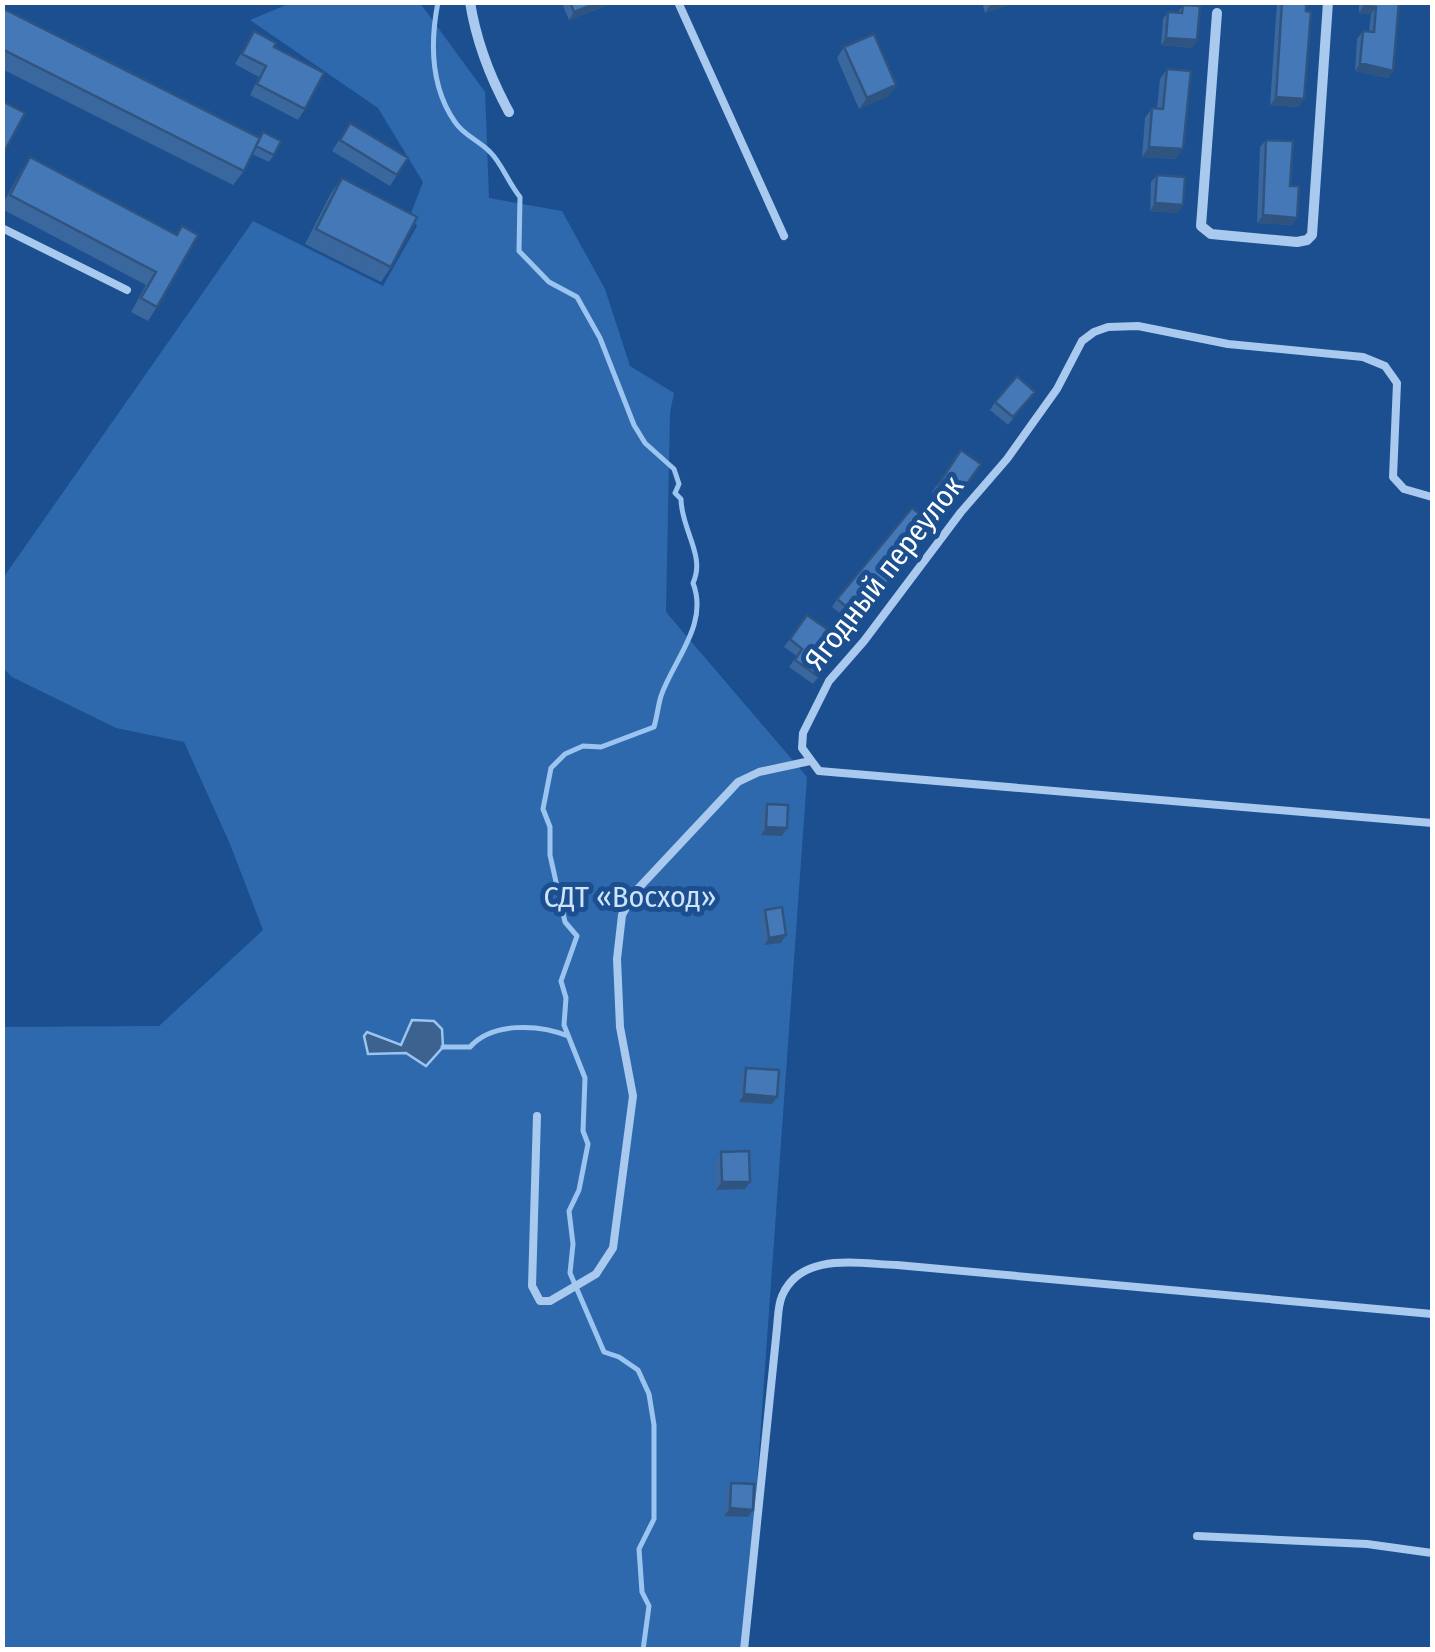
<svg xmlns="http://www.w3.org/2000/svg" width="1435" height="1652" viewBox="0 0 1435 1652" font-family="'Fira Sans Condensed',sans-serif">
<style>
.green{fill:#2e69ad}
.water{fill:#3c6290;stroke:#9cc4f0;stroke-width:2.5}
.lines{fill:none;stroke-linecap:round;stroke-linejoin:round}
.stream{stroke:#9cc4f0;stroke-width:5}
.lane{stroke:#a9c9ee;stroke-width:8}
.street{stroke:#a9c9ee;stroke-width:10}
.wall{fill:#3a679d}
.shaded-wall{fill:#305480}
.building{fill:#4478b7;stroke:#305480;stroke-width:2.5}
.labels{text-anchor:middle;dominant-baseline:central;stroke-width:10;stroke-linejoin:round;paint-order:stroke}
.street-label{font-size:30px;fill:#fff;stroke:#1b4f8f}
.park-label{font-size:30px;fill:#cfe3fa;stroke:#1b4f8f}
</style>
<rect width="100%" height="100%" fill="#1b4f8f"/>
<path class="green" d="M291,3H420L485,92L489,198L562,211L605,289L630,366L674,393L670,413L666,612L807,777L745,1649H3V1027L159,1026L263,930L230,844L184,742L116,728L12,677L3,668V578L253,221L383,286L417,226L410,216L423,182L378,108L250,20Z"/>
<path class="water" d="M412,1020L434,1021L442,1029L443,1047L426,1066L406,1053L368,1054L364,1036L367,1032L401,1045Z"/>
<g class="lines">
<path class="stream" d="M438,2C430,43 430,86 455,122C463,135 480,141 490,152C501,162 509,184 520,197L519,251L549,282L577,297L600,338L634,425L645,443L674,469L679,484L675,493L681,499C681,529 706,556 693,583C709,624 674,659 661,696C658,706 657,717 654,727L601,747L583,746L565,754L551,768L543,809L550,827V855L565,922L577,936L561,981L566,998L564,1025L585,1078L583,1131L588,1144L579,1190L569,1211L573,1244L570,1273L604,1352L619,1357L638,1370L649,1394L654,1425V1519L639,1549L642,1592L649,1606L643,1650
M443,1047H470C492,1022 539,1024 568,1036"/>
<path class="lane" d="M678,2L784,236
M2,228L127,290
M1432,497L1404,489L1393,477L1397,383L1385,366L1363,357L1228,344L1138,326L1108,327L1094,332L1082,341L1057,389L1007,459L961,512L864,641L829,681L803,733L802,748L819,771L1432,823
M537,1116L532,1286L540,1301H550L596,1274L613,1248L633,1096L620,1027L617,959L622,915L634,893L738,782L759,772L810,761
M1197,1536L1367,1544L1432,1553
M744,1650L777,1328C778,1318 778,1305 782,1296C801,1251 859,1264 897,1265L1432,1314"/>
<path class="street" d="M470,2C476,40 491,79 509,112
M1217,13L1201,226L1211,234L1297,242L1307,240L1312,235L1328,2"/>
</g>
<path class="wall" d="M566,2H610L608,5L569,20L563,6Z
M982,2H1019L985,13Z
M1277,2H1306L1304,99L1298,107L1270,105Z
M1359,2H1399L1393,71L1388,78L1355,71L1357,39L1363,31L1369,32L1371,14L1359,13Z
M1183,5L1197,40L1192,48L1161,45L1163,19L1168,12H1178Z
M2,8L259,138L263,132L274,155L269,162L252,154L244,171L233,185L2,69Z
M254,31L274,47L305,109L298,120L250,95L259,77L235,64Z
M844,47L896,85L888,96L859,109L837,58Z
M1167,69L1176,159L1142,157L1145,118L1152,108H1157L1160,79Z
M350,123L397,175L390,186L332,151Z
M1266,140L1290,186L1297,218L1291,225L1257,223L1260,147Z
M30,157L176,234L182,226L157,307L148,321L131,312L146,285L2,209V205L21,171Z
M1157,175L1178,213L1150,211L1151,182Z
M342,178L391,267L381,282L305,244L331,193Z
M1035,392L1008,425L990,410L995,402Z
M961,450L981,464L952,506L932,492Z
M929,532L854,624L832,607L837,599Z
M807,615L823,656L830,661L813,684L789,667L797,656L784,647Z
M767,804L782,836L761,835L762,812Z
M765,910L786,935L781,943L764,945L760,917Z
M746,1068L772,1104L739,1102L741,1075Z
M721,1152L745,1189L716,1190L715,1160Z
M731,1483L748,1517L724,1516L726,1490Z"/>
<path class="shaded-wall" d="M600,2H610L608,5L569,20L574,12Z
M992,2H1019L985,13Z
M1364,6L1376,7L1371,14L1359,13Z
M1166,38L1197,40L1192,48L1161,45Z
M1360,63L1393,71L1388,78L1355,71Z
M896,85L888,96L859,109L867,98Z
M1276,97L1304,99L1298,107L1270,105Z
M1149,147L1183,149L1176,159L1142,157Z
M1155,203L1183,205L1178,213L1150,211Z
M1263,215L1297,218L1291,225L1257,223Z
M766,827L787,828L782,836L761,835Z
M786,935L781,943L764,945L769,938Z
M744,1094L777,1097L772,1104L739,1102Z
M722,1182H750L745,1189L716,1190Z
M730,1508L753,1510L748,1517L724,1516Z"/>
<path class="building" d="M570,2H600L574,12Z
M1282,2H1306V11L1311,12L1304,99L1276,97Z
M1364,2H1399L1393,71L1360,63L1363,31L1374,32L1376,7L1364,6Z
M1183,5L1200,6L1197,40L1166,38L1168,12L1182,13Z
M2,8L260,138L244,171L2,49Z
M254,31L276,43L274,47L324,73L305,109L257,84L266,66L242,54Z
M874,34L896,85L867,98L844,47Z
M1167,69L1191,71L1183,149L1149,147L1152,108L1163,109Z
M2,101L25,113L2,156Z
M350,123L408,158L397,175L340,140Z
M263,132L281,141L274,155L256,146Z
M1266,140L1293,141L1290,186H1299L1297,218L1263,215Z
M30,157L177,235L182,226L198,235L157,307L141,298L156,272L10,195Z
M1157,175L1185,177L1183,205L1155,203Z
M342,178L417,217L391,267L316,229Z
M1017,376L1035,392L1013,417L995,402Z
M961,450L981,464L957,498L938,485Z
M912,508L934,525L859,617L837,599Z
M807,615L837,636L823,656L830,661L819,677L795,660L802,649L790,639Z
M767,804L788,805L787,828L766,827Z
M782,907L786,935L769,938L765,910Z
M746,1068L779,1070L777,1097L744,1094Z
M749,1151L750,1182H722L721,1152Z
M731,1483L754,1484L753,1510L730,1508Z"/>
<g class="labels">
<g class="street-label">
<text transform="translate(884 573) rotate(-52)">Ягодный переулок</text>
</g>
<g class="park-label">
<text x="630" y="897">СДТ «Восход»</text>
</g>
</g>
<rect width="1435" height="1652" fill="none" stroke="#ffffff" stroke-width="10"/>
</svg>
